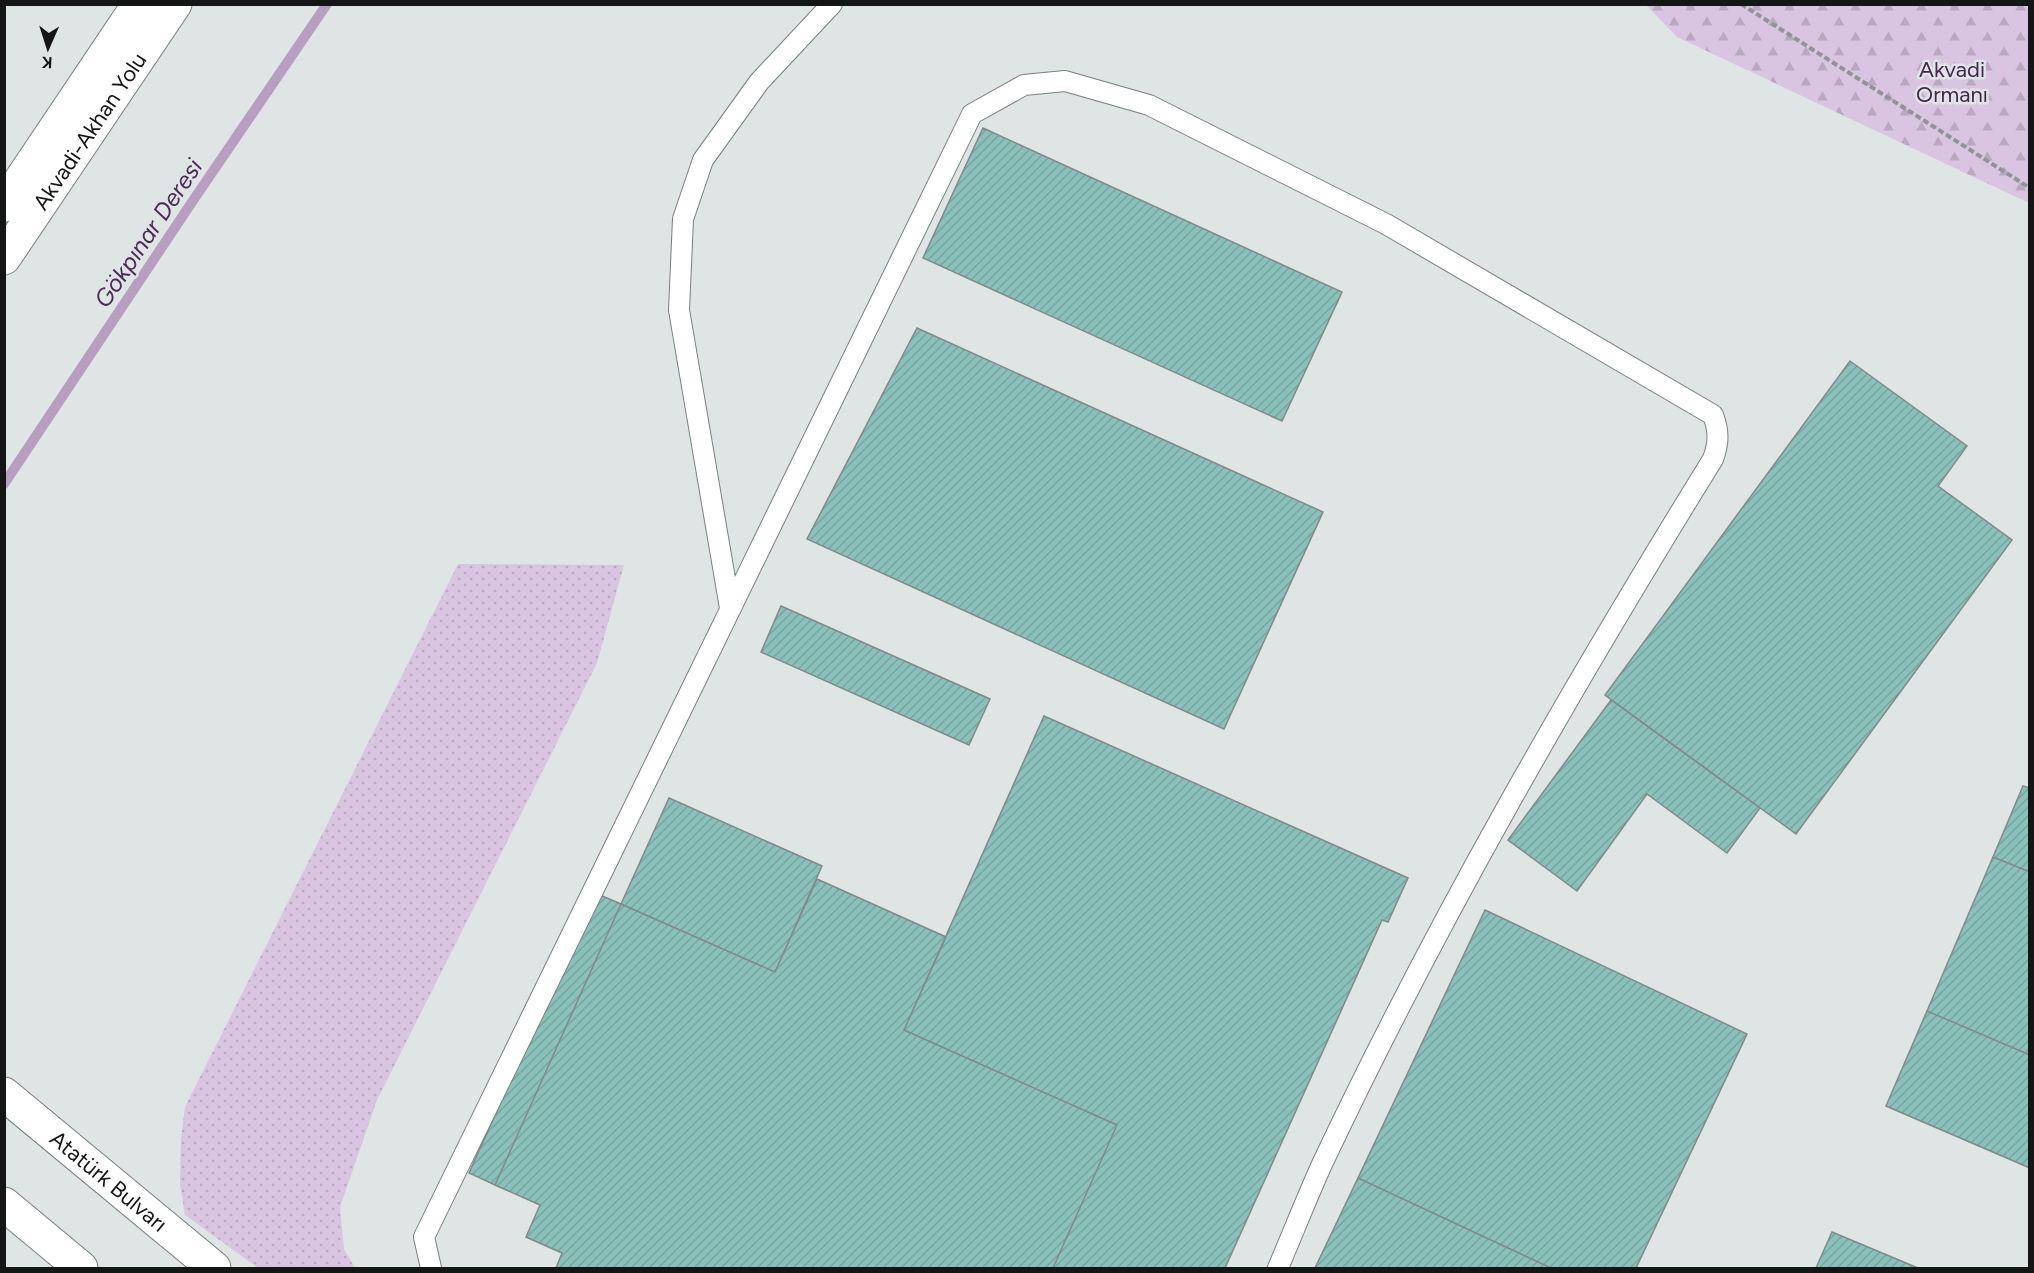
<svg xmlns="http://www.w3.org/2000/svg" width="2034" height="1273" viewBox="0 0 2034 1273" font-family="Figtree,sans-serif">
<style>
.grass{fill:url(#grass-dots)}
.forest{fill:url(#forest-firs)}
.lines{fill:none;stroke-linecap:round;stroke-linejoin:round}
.stream{stroke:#b89ec1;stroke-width:10}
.building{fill:url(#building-hatch);stroke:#838888;stroke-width:1.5}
.service-casing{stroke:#7a7f7e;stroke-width:22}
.secondary-casing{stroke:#7a7f7e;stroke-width:35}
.primary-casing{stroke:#7a7f7e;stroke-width:35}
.path{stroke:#909494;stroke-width:4;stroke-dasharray:6 3;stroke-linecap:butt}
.service{stroke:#fff;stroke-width:20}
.secondary{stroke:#fff;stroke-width:33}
.primary{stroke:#fff;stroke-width:33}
.labels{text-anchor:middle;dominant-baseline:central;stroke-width:5;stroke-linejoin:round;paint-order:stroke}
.park-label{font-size:22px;fill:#472553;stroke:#dfe5e4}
.street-label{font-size:22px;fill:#141616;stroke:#dfe5e4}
.water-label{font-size:24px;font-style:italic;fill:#4d2a59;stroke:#dfe5e4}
</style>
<defs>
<pattern id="grass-dots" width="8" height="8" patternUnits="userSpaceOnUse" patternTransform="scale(1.5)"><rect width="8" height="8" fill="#d9c4e1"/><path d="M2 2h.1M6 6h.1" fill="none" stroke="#b9a8c0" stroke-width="1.8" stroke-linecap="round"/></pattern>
<pattern id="forest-firs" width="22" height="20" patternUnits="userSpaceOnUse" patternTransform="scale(1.5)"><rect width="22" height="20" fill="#d9c4e1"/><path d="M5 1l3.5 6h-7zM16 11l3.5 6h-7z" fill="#b9a8c0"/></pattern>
<pattern id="building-hatch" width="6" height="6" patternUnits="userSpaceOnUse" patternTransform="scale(1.5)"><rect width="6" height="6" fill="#8bc1bb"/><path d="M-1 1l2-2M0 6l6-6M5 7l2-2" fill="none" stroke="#77a5a0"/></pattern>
</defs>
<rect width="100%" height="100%" fill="#dfe5e4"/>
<path class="grass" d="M458,564L624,565L597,663L377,1100L340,1207L344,1249L355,1268H258L185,1215L180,1184L181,1139L185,1107Z"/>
<path class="forest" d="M1646,5H2029V203L1677,37Z"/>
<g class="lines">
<path class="stream" d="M4,484L192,202L327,4"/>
</g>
<path class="building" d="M983,128L1342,292L1282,421L923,258Z
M917,328L1323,512L1224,729L807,539Z
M1850,361L1967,446L1938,486L2012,540L1796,834L1605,695Z
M781,606L990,699L969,745L761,652Z
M1611,700L1760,808L1727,853L1647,794L1577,891L1508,840Z
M1044,716L1408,878L1388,922L1382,920L1225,1268H1053L1117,1125L904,1030Z
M2023,786L2030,788V872L1993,857Z
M669,798L822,866L775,972L621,904Z
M1993,857L2030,872V1055L1927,1011Z
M817,879L946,937L904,1030L1117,1125L1053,1268H556L562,1253L526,1237L540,1205L495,1185L621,904L775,972Z
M595,893L621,904L495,1185L469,1173Z
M1485,910L1747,1034L1636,1268H1551L1358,1178Z
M1927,1011L2030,1055V1168L1886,1106Z
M1358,1178L1551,1268H1315Z
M1832,1232L1918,1268H1816Z"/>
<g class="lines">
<g class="service-casing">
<path id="service" d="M730,608L679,310L683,219L703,160L759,82L832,4
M431,1268L424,1237L972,114L1024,85L1065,81L1149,105L1386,224L1713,415C1719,431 1719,443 1713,459C1572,687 1438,919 1323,1162C1307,1197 1293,1233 1278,1268"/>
</g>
<g class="secondary-casing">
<g id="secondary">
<path d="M4,205L139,4"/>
<path id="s1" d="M4,258L175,4"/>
</g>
</g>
<g class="primary-casing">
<g id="primary">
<path id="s2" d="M4,1094L214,1268"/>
<path d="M4,1204L81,1268"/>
</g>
</g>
<path class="path" d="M1741,4L2030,188"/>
<use href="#service" class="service"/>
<use href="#secondary" class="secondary"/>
<use href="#primary" class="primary"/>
</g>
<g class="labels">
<g class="park-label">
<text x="1952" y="69">Akvadi<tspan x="1952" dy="25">Ormanı</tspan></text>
</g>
<g class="street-label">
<text stroke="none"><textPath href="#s1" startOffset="153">Akvadi-Akhan Yolu</textPath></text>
<text stroke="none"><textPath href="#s2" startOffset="136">Atatürk Bulvarı</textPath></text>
</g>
<g class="water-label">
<text transform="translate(148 233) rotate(-56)">Gökpınar Deresi</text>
</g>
</g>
<rect width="2034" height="1273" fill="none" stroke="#141616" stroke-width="12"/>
<g transform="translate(48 48) rotate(183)" stroke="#dfe5e4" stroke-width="4.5" paint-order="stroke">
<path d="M0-4.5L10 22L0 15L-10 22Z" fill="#141616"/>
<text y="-9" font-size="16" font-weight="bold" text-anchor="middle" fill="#141616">K</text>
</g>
</svg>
